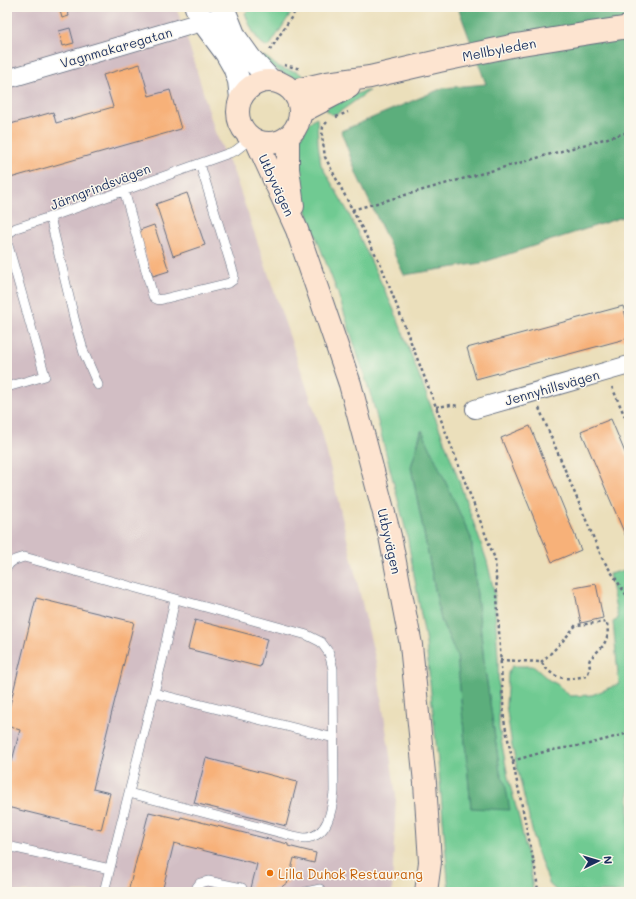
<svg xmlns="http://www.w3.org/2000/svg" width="636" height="899" viewBox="0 0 636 899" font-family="Mali,sans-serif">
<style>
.industrial{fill:#d2bec4}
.green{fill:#70ca92;stroke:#467c78;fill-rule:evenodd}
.forest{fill:#5cae7c;stroke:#3c6e6d}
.building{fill:#f7b179}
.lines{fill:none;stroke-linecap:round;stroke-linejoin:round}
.service-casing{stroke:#646d7f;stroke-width:10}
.minor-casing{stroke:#646d7f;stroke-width:20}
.tertiary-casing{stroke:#646d7f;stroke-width:24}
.secondary-casing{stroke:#646d7f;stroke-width:24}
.path{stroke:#646d7f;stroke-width:2.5;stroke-dasharray:3 3;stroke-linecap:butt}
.service{stroke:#fff;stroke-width:9}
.minor{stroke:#fff;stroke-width:18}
.tertiary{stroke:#fff;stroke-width:22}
.secondary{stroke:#fde4d0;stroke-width:22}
.food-dot{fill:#e8710a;stroke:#fbf7ec;stroke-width:1.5}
.labels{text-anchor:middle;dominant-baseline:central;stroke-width:3;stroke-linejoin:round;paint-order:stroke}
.street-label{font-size:13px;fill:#1b2f5e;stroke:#fbf7ec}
.food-label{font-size:13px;fill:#c56008;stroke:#fbf7ec;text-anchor:start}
</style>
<rect width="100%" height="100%" fill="#fbf7ec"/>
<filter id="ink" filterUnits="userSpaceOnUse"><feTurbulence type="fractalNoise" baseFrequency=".025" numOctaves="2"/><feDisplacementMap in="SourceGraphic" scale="8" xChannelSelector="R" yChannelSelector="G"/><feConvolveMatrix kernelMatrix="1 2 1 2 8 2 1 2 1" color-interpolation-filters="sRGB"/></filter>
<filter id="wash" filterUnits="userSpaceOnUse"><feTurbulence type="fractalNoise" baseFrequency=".012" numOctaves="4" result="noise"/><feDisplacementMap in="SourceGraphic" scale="16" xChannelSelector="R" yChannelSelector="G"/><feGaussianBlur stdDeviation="0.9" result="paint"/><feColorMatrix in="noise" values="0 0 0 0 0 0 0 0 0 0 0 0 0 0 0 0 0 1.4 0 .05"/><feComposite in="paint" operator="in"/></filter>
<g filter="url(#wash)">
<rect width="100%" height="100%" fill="#ebdfbb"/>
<path class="industrial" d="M7,7H176L190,48L215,132L234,173L322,432L376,662L396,795L392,892H7Z"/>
<path class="green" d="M258,7H295L269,47C257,45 249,24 245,13L247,11Z
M263,56C269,58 273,64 279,67C288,72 294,68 303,76V78C289,79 272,67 261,60Z
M366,91H369L338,113C332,116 328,114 326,108L349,96Z
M316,117L317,119L318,143L321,165L347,210L394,310L453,464L487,561L494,591L498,658L499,728L508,777L520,822L531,873L533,892H500L496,888L490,890V892H449L440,782L426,643L407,535L372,399L338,294L310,221L296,175L300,139L309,123ZM421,431L471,538L484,662L500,772L505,783L471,808L457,655L441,620L411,467Z
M629,569V892H558L550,885L537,851L512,746L506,705L508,673L512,666H533L549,680L557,684L570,696L592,695L619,684L613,622L618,619L609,574Z"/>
<path class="forest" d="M458,7H629V215L481,263L404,275L357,175L341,131L443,88L486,84Z
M422,430L471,538L484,662L500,772L505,783L510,810L471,808L457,656L441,620L411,467Z"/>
<g id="blocks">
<path class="building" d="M59,7H67L69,16L62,18Z
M70,28L74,43L63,46L59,31Z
M140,64L149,96L170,90L181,129L7,179V125L53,112L56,123L113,107L103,75Z
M187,193L205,245L173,256L156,204Z
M154,225L169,271L153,276L137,231Z
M623,306L629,328V338L476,379L467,348Z
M611,419L629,462V544L581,431Z
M530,426L581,550L552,562L501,438Z
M596,584L603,618L581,623L574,588Z
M36,598L134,622L93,789L110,793L101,830L7,807V760L12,761L20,730L7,726V717Z
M195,620L267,639L260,667L188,649Z
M206,758L297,782L286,826L194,803Z
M149,812L180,819L181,817L288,844V846L316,853L314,863L294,858L288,882L279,889L274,888L273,892H250L257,864L174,843L162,892H128Z"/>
</g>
</g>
<g filter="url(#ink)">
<use href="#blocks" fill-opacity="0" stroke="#646d7f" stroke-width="1"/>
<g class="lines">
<g class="service-casing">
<path id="service" d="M124,190L153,296C156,300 158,300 163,299L229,283L233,280L234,275L200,164
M98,385L84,353L75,322L50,217L235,151L252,138
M7,387L45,376L7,242L8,234L16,228L50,217
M7,567C11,560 17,559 24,557L307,635L321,642L329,653L333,669L334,792C332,810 328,837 305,838C301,838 296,836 293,836L129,793
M154,693L334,738
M7,846L110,869
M104,892L162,661L175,599
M195,892L197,887L200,883L208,881L242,888
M306,892L320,889"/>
</g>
<g class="minor-casing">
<path id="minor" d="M7,79L225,15
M475,409L629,365"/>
</g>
<g class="tertiary-casing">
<path id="tertiary" d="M196,7L203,22L226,53L234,67L239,81L241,98
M223,7L235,37L250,58L271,81"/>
</g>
<g class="secondary-casing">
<path id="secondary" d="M238 112a31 31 0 1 1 62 0a31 31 0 1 1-62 0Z
M292,91L327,83L370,77L439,61L516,45L590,33L629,27
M301,112L349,87
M288,137V169L293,206
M256,140L297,230L350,384L390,536L411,645L425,783L430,862L426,892"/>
</g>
<path class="path" d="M270,50L298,7
M284,65L301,69
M227,111L234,135
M336,117L348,112
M327,122L323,127L322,136L325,157L381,265L495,559L504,720L536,873L538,892
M352,210L629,132
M612,387L629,426
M436,407L451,405L459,406
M539,408L602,558L629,599
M500,660L541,662C555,681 565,680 587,676L590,668L589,662L590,659L603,646L606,640L608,635L607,622L576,625C565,639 555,650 541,662
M512,761L547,751L589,744L629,733"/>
<use href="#service" class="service"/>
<use href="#minor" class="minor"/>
<use href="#tertiary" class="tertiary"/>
<use href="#secondary" class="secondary"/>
</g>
</g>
<circle class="food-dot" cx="270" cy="873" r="4"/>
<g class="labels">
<g class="street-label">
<text transform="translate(116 47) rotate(-16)">Vagnmakaregatan</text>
<text transform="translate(499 49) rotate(-11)">Mellbyleden</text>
<text transform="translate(277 185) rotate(65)">Utbyvägen</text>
<text transform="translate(100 186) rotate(-21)">Järngrindsvägen</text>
<text transform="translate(552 387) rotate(-16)">Jennyhillsvägen</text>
<text transform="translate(390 541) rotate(77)">Utbyvägen</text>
</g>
<g class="food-label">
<text x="278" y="873">Lilla Duhok Restaurang</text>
</g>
</g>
<rect width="636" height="899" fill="none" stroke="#fbf7ec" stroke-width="24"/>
<g transform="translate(598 861) rotate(85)" stroke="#fbf7ec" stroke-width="3" paint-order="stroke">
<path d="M0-3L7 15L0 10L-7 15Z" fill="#1b2f5e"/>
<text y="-6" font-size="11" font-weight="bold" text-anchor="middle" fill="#1b2f5e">N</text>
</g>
</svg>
